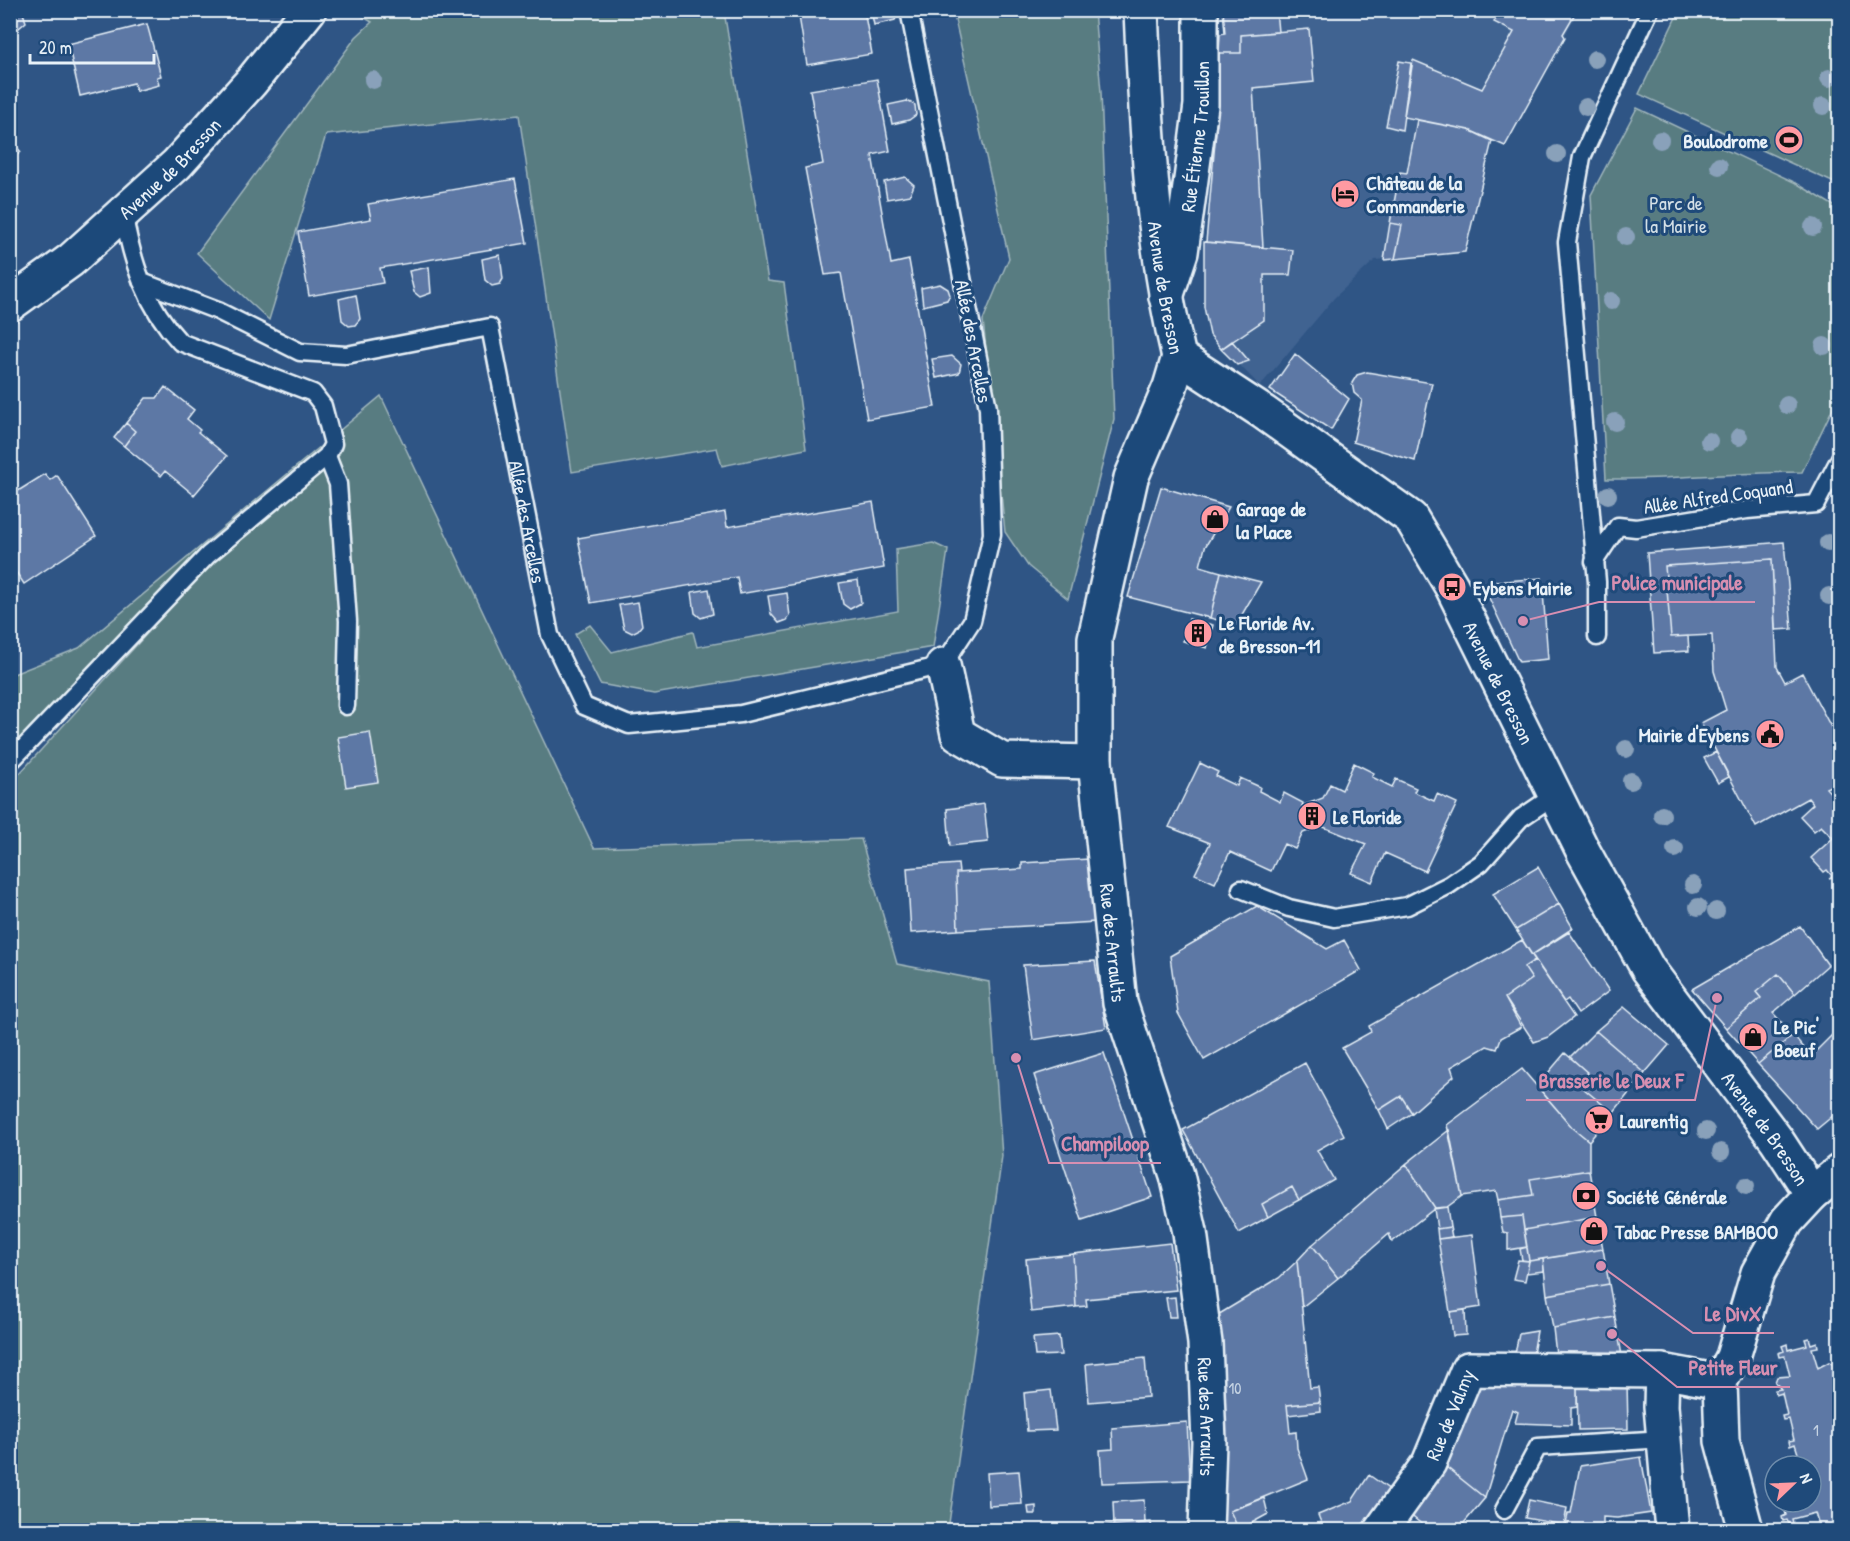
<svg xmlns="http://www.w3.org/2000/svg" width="1850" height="1541" viewBox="0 0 1850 1541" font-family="'Patrick Hand',sans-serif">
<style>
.built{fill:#406391}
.green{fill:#597c81;stroke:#a0b6bc;stroke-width:1.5}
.building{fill:#5d78a5;stroke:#e8f1f8;stroke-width:1.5}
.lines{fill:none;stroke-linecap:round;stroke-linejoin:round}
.lane-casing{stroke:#e8f1f8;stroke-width:21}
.street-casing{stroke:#e8f1f8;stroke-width:38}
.secondary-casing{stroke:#e8f1f8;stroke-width:38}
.lane{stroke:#1f4a7a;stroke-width:16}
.street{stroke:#1f4a7a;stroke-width:33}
.secondary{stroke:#1f4a7a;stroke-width:33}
.tree{fill:#89a1ba}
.labels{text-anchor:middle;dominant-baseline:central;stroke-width:6;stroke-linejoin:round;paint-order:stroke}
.number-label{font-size:16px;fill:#c5d3e3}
.street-label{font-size:20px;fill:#e8f1f8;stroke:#1f4a7a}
.poi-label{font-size:20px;font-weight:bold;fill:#e8f1f8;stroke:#1f4a7a;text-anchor:start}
.park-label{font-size:20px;fill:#d3dfe6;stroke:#1f4a7a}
.leader{fill:none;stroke:#d78fb1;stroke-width:2}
.callout-dot{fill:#d78fb1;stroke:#1f4a7a;stroke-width:2}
.callout-label{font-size:21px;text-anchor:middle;font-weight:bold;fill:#d78fb1;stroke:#1f4a7a;stroke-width:6;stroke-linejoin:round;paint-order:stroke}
</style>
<rect width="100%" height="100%" fill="#2f5585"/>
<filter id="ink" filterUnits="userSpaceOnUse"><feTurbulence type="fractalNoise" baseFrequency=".0167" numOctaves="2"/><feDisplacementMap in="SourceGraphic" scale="12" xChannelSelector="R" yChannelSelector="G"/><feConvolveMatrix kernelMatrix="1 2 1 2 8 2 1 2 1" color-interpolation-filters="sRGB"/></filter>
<g filter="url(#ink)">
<path class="built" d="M1223,11H1578L1505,146L1492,141L1465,252L1375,260L1335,297L1260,386L1210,335L1204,307L1218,109L1220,34L1225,33Z"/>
<path class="green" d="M353,11H724L768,281L784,283L806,449L722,466L717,448L572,472L519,115L326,135L269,320L197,253L356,37L372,22Z
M953,11H1094L1101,92L1114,419L1068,599L1028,566L1005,532L983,320L1009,258Z
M1679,11H1839V185L1639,94Z
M1637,108L1796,183L1839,209V395L1802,472C1736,472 1672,480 1606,479L1591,195Z
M381,396L594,848L861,839L897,964L989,982L1002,1156L948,1530H11L10,784L154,626L145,609L11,747V675L79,648Z
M933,543L948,550L933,647L654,694L600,684L575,634L590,625L612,652L693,632L697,647L898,611L896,549Z"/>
<path class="building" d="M10,10H22L26,22L13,33Z
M798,10H864L872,54L807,65Z
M871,10H900L895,20L874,25Z
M1223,10H1276L1278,32L1241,35V53H1219L1220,34L1225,33Z
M1501,10H1577L1563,34L1565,37L1505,146L1469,130L1404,117L1413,60L1482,89L1514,32L1494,22Z
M147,24L161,76L157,77L159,85L136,91L134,83L80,96L68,44Z
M1309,29L1314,82L1253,88L1263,247L1206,242L1218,109L1219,53H1241V35Z
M1399,61L1411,63L1402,130L1386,126Z
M877,79L890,151L872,155L891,264L909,260L935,407L867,419L841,273L825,275L805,168L823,164L810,90Z
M907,101L915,105L916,115L909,120L892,124L888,105Z
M1417,120L1469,130L1492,141L1465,252L1395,259L1402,225L1390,223L1400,172L1407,173Z
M10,140L21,152L10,160Z
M905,177L914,185L910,195L887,199L884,182Z
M515,179L527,243L380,268L383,283L309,296L298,232L371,219L368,204Z
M1390,223L1402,225L1395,259L1384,260Z
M1204,242L1293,250L1290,275H1264V320L1221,349L1210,335L1204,307Z
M500,255L503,279L500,284L492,286L485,280L482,259Z
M429,267L431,293L420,297L414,292L409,271Z
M940,284L948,289L950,295L947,300L923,306L921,288Z
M356,295L360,319L355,325L349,326L342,320L339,299Z
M1232,341L1249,361L1237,365L1221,349Z
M1295,354L1349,399L1331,430L1270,390Z
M952,356L961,364L959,373L936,378L932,359Z
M1367,372L1432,383L1415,461L1353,442L1362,400L1354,393L1352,383L1357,375Z
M165,387L194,410L187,419L200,430L198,432L227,456L194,495L165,471L161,476L124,446L135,431L126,423L146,398H157Z
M126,423L135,431L124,446L114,438Z
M45,474L50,480L57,475L96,536L24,584L10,563V496Z
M1161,487L1229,507L1205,547L1200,566L1221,572L1210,618L1128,597Z
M873,502L884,568L740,594L737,577L591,603L578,538L725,512L727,527Z
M1784,542L1792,629L1775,630L1772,559L1665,566L1671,637L1688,636L1689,651L1654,653L1647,553Z
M1772,559L1777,667L1785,682L1802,673L1840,744V781L1826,788L1840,803V889L1836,885L1838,882L1833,877L1829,878L1832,876L1827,870L1824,872L1811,858L1833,838L1821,826L1814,831L1800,816L1813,804L1808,798L1756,827L1701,723L1726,710L1714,671L1712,635L1671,637L1665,566Z
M1221,572L1261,582L1236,625L1210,618Z
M1542,578L1548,659L1519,662L1482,583Z
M858,580L861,603L850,609L843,604L839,583Z
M709,589L713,614L701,618L695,613L692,592Z
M787,593L790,616L787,620L779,623L771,614L768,596Z
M638,602L642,625L638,630L632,633L624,629L619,605Z
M1189,619L1213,625L1207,648L1183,641Z
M370,732L378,782L346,787L338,737Z
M1716,752L1729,777L1718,783L1704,758Z
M1200,763L1218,772L1216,776L1237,786L1240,778L1260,787L1259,791L1280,802L1284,793L1303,803L1302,806L1323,798L1330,784L1342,790L1354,763L1374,773L1372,777L1392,787L1396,779L1416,788L1414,792L1434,801L1437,794L1457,803L1425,871L1385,853L1372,882L1351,873L1366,844L1321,826L1303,833L1295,849L1284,844L1271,871L1230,852L1215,883L1195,874L1210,843L1169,827Z
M984,804L988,842L950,846L947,809Z
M1089,859L1096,922L958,930L956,873L1022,869V863Z
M958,864L959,873H956L958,930L911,933L907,868Z
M1538,867L1559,904L1516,930L1493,894Z
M1559,904L1573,928L1532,955L1516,930Z
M1257,906L1327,949L1344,940L1361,970L1204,1060L1178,1013L1170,956Z
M1800,926L1828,965L1795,994L1778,974L1756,992L1761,998L1726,1028L1692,989Z
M1569,932L1609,991L1578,1014L1568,999L1564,1002L1532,955Z
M1522,940L1535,960L1524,967L1532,979L1505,998L1521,1027L1501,1038L1497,1049L1487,1046L1451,1067L1454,1076L1412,1113L1401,1096L1379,1110L1342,1048L1371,1032L1369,1026Z
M1535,960L1574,1017L1548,1037L1534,1042L1505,998L1532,979L1524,967Z
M1095,961L1106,1028L1033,1040L1023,965Z
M1778,974L1795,994L1773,1013L1793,1035L1758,1064L1726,1028L1761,998L1756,992Z
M1624,1007L1669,1045L1645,1073L1596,1031Z
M1840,1027V1110L1817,1129L1758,1064L1793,1035L1811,1056Z
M1596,1031L1645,1073L1613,1113L1578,1084L1588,1073L1570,1057Z
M1104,1053L1152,1197L1082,1220L1034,1075Z
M1565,1053L1588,1073L1578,1084L1613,1113L1589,1141L1572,1127L1537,1086Z
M1305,1063L1344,1135L1317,1150L1334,1180L1299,1200L1292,1187L1262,1204L1268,1217L1239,1233L1183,1130Z
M1522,1069L1572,1127L1589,1141V1170L1530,1179L1533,1195L1498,1200L1496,1191L1462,1196L1447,1125Z
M1401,1096L1412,1113L1388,1129L1379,1110Z
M1449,1130L1462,1196L1447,1207L1435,1208L1406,1164Z
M1406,1164L1435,1208L1392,1242L1389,1234L1338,1278L1312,1245Z
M1589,1170L1597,1217L1524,1230L1522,1216L1500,1218L1498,1200L1533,1195L1530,1179Z
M1292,1187L1299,1200L1268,1217L1262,1204Z
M1447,1207L1450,1227L1437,1229L1434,1209Z
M1522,1216L1527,1247L1508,1250V1233L1503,1232L1500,1218Z
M1597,1217L1603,1249L1529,1261L1524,1230Z
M1450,1227L1452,1237L1438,1239L1437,1229Z
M1472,1235L1481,1307L1450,1312L1438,1239Z
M1170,1243L1176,1290L1086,1299L1087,1306L1076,1307L1073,1254Z
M1312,1245L1338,1278L1302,1307L1297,1261Z
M1527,1247L1529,1261L1522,1260L1520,1249Z
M1603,1249L1609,1284L1547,1295L1543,1259Z
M1073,1254L1076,1307L1031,1312L1026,1259Z
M1543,1259L1544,1271L1527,1273L1529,1261Z
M1518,1260L1529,1261L1525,1281L1513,1279Z
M1297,1261L1310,1388L1318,1387L1320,1402L1287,1405L1290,1433L1296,1432L1297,1448L1308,1479L1230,1511L1239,1530H1217L1211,1319L1279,1278Z
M1609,1284L1615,1317L1553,1328L1547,1295Z
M1175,1297L1177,1317H1169L1166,1298Z
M1465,1310L1466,1335L1453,1336L1450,1312Z
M1615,1317L1623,1361L1557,1363L1553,1328Z
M1537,1331L1532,1360L1514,1358L1519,1334Z
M1059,1336L1061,1355L1035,1356L1033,1338Z
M1809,1338L1811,1344L1817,1342L1818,1347L1812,1348L1818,1368L1829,1362L1835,1366L1834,1374L1840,1373V1377L1835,1379L1840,1395V1530H1820L1815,1513L1792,1519L1793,1523L1789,1524L1787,1520L1783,1521L1782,1517L1786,1515L1783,1502H1811V1466H1802L1795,1444L1790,1446L1789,1441L1794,1440L1789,1419L1783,1420L1782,1416L1787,1415L1782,1393L1776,1395L1775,1390L1781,1389L1775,1382L1777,1377L1790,1376L1785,1356L1779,1357L1778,1353L1784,1351L1782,1346L1787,1344L1788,1350L1807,1345L1805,1339Z
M1145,1358L1148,1397L1089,1402L1086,1364Z
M1477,1381L1577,1384V1407L1571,1408V1425L1515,1423L1518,1412L1512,1409L1485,1498L1440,1462Z
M1627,1382L1628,1429L1578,1430L1577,1384Z
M1051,1390L1056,1430L1027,1431L1024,1393Z
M1320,1402L1321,1411L1288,1415L1287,1405Z
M1187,1422L1190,1480L1102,1483L1100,1450L1113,1449L1112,1428Z
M1641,1457L1651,1513L1617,1518L1603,1517V1530H1565L1568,1513H1571L1580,1466Z
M1440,1462L1485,1498L1458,1530H1429L1409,1514L1439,1479L1432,1474Z
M1019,1471L1022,1504L989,1506L987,1473Z
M1369,1475L1390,1490L1370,1517L1363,1524L1347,1530H1324L1318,1515L1352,1501Z
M1264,1498L1268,1514L1239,1530L1230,1511Z
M1144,1500L1145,1523L1114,1525L1113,1502Z
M1529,1500L1567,1508L1564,1525L1525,1518Z
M1036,1506V1514H1029L1028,1507Z
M1151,1522L1152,1530H1088V1527Z
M1526,1523L1565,1530H1524Z"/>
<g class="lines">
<g class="lane-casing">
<g id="lane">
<path id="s1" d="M142,282L218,311L300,352L346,355L490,327L550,635L584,706L629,725L741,714L943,665L972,621L992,534L988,408L909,10"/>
<path d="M327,456L338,484L348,621L346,706"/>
<path d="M1594,562L1618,526L1636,528L1747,510L1816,504L1840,458"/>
<path d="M1597,637V582L1567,242L1582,157L1650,10"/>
<path d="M10,762L208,555L327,456L333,444L323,406L313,393L180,342C145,305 132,261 123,212"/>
<path d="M1241,889L1289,908L1334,918L1407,906L1449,885L1481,863L1521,818L1555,795"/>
<path d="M1504,1510L1538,1447L1664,1439"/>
</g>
</g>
<g class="street-casing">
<g id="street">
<path id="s2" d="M1166,297L1181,252L1196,143L1201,105V10"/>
<path id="s3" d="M1179,357L1170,387L1131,478L1095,638V762L1120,1003L1177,1175L1190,1232L1205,1343L1209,1442L1206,1530"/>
<path d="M943,665L958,734L1002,760L1095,762"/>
<path id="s4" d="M1381,1530L1429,1463L1468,1369L1662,1371"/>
<path d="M1672,1530L1661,1406L1662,1371L1720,1382"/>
</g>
</g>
<g class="secondary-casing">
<g id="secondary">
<path id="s5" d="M1141,10C1146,126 1152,244 1179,357L1263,412L1411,518L1452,587L1583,851L1648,969L1776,1139L1812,1194"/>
<path id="s6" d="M10,304L71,260L177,164L251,82L309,10"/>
<path d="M1746,1530L1722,1441L1720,1382L1733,1357L1758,1273L1787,1221L1812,1194L1840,1171"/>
</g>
</g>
<use href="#lane" class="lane"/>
<use href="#street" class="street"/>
<use href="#secondary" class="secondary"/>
</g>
<g class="tree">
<circle cx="1595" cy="59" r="9"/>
<circle cx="1829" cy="78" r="9"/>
<circle cx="373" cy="80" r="9"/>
<circle cx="1823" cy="106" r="9"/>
<circle cx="1586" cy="107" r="9"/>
<circle cx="1660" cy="140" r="9"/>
<circle cx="1557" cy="154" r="9"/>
<circle cx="1719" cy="166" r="9"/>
<circle cx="1813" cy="227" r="9"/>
<circle cx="1626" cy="237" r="9"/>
<circle cx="1611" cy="301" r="9"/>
<circle cx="1824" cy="346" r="9"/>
<circle cx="1787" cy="405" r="9"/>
<circle cx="1615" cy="422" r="9"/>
<circle cx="1739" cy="437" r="9"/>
<circle cx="1709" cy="441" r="9"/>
<circle cx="1608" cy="495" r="9"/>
<circle cx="1828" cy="543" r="9"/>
<circle cx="1829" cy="596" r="9"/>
<circle cx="1626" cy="749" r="9"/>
<circle cx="1631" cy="781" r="9"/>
<circle cx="1662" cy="815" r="9"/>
<circle cx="1675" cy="849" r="9"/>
<circle cx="1693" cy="885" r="9"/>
<circle cx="1698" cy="907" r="9"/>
<circle cx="1716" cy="911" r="9"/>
<circle cx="1706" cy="1131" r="9"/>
<circle cx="1721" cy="1152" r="9"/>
<circle cx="1746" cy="1186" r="9"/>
</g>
</g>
<defs>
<g id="stadium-disc" transform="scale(1.5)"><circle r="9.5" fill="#ff9aa2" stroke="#1f4a7a"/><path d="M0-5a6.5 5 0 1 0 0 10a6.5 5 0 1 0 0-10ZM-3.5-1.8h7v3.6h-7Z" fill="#111"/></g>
<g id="hotel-disc" transform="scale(1.5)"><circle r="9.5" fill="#ff9aa2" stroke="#1f4a7a"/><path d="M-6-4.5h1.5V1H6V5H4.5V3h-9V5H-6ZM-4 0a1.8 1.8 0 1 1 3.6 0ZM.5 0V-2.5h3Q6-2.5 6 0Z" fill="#111"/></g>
<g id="shop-disc" transform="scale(1.5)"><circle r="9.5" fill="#ff9aa2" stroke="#1f4a7a"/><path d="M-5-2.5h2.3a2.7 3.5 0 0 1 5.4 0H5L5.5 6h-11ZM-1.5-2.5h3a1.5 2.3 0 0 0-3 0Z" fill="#111"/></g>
<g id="bus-disc" transform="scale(1.5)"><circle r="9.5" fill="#ff9aa2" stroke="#1f4a7a"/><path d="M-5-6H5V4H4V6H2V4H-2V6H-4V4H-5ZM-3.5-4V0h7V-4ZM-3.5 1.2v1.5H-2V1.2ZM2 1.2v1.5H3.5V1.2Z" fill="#111"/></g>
<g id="building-disc" transform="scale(1.5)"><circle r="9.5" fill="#ff9aa2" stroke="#1f4a7a"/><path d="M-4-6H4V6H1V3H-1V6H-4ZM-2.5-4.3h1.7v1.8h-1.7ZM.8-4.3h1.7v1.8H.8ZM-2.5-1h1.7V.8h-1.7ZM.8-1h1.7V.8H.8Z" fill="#111"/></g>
<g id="civic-disc" transform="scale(1.5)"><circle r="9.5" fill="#ff9aa2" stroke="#1f4a7a"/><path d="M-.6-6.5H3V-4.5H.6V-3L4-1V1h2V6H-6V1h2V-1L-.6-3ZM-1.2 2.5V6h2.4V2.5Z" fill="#111"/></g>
<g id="supermarket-disc" transform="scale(1.5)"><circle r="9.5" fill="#ff9aa2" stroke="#1f4a7a"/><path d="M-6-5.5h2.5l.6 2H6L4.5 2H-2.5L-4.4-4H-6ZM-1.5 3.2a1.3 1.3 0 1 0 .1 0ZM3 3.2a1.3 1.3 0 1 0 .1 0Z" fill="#111"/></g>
<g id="bank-disc" transform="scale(1.5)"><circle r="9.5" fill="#ff9aa2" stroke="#1f4a7a"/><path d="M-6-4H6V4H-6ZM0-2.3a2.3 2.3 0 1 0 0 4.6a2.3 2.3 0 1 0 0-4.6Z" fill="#111"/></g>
</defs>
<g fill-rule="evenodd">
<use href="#stadium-disc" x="1789" y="140"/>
<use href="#hotel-disc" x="1345" y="194"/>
<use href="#shop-disc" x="1215" y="519"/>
<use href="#bus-disc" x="1452" y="587"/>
<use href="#building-disc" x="1198" y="633"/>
<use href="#civic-disc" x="1770" y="734"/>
<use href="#building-disc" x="1312" y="816"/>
<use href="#shop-disc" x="1753" y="1037"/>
<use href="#supermarket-disc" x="1599" y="1120"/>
<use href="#bank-disc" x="1586" y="1196"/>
<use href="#shop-disc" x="1594" y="1231"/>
</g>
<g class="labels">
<g class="number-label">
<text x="1235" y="1388">10</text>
<text x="1816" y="1430">1</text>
</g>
<g class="street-label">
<text stroke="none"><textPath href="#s2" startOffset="164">Rue Étienne Trouillon</textPath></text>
<text stroke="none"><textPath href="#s6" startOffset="210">Avenue de Bresson</textPath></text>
<text stroke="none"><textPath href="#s5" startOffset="279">Avenue de Bresson</textPath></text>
<text transform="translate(974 341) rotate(79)">Allée des Arcelles</text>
<text transform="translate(1718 496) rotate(-8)">Allée Alfred Coquand</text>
<text stroke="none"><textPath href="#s1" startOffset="564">Allée des Arcelles</textPath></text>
<text stroke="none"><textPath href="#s5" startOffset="819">Avenue de Bresson</textPath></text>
<text stroke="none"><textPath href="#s3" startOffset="600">Rue des Arraults</textPath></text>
<text stroke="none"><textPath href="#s5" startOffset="1340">Avenue de Bresson</textPath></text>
<text stroke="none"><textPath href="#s3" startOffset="1086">Rue des Arraults</textPath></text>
<text stroke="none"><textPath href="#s4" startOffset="135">Rue de Valmy</textPath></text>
</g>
<g class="poi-label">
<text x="1768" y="140" text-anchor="end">Boulodrome</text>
<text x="1366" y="182">Château de la<tspan x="1366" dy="23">Commanderie</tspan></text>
<text x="1236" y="508">Garage de<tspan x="1236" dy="23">la Place</tspan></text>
<text x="1473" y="587">Eybens Mairie</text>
<text x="1219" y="622">Le Floride Av.<tspan x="1219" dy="23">de Bresson-11</tspan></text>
<text x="1749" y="734" text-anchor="end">Mairie d'Eybens</text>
<text x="1333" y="816">Le Floride</text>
<text x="1774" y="1026">Le Pic'<tspan x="1774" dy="23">Boeuf</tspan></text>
<text x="1620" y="1120">Laurentig</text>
<text x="1607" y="1196">Société Générale</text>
<text x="1615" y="1231">Tabac Presse BAMBOO</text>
</g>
<g class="park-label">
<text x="1676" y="202">Parc de<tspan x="1676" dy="23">la Mairie</tspan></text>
</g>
</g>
<path class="leader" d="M1523 621L1599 602H1755M1717 998L1695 1100H1526M1016 1058L1049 1163H1161M1601 1266L1693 1333H1774M1612 1334L1677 1387H1790"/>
<g class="callout-dot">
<circle cx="1523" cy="621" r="6"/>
<circle cx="1717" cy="998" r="6"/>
<circle cx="1016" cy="1058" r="6"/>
<circle cx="1601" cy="1266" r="6"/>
<circle cx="1612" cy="1334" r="6"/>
</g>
<g class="callout-label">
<text x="1677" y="590">Police municipale</text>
<text x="1611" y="1088">Brasserie le Deux F</text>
<text x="1105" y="1151">Champiloop</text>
<text x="1733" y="1321">Le DivX</text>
<text x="1733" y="1375">Petite Fleur</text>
</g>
<rect width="1850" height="1541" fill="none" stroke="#1f4a7a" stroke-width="36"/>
<rect x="18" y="18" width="1814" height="1505" fill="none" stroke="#e8f1f8" stroke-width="2" filter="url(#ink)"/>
<g transform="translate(1793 1484) rotate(67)"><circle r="28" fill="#1f4a7a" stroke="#6f8dac" stroke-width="1.5"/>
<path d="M0-4.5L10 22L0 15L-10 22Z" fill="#ff9aa2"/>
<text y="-9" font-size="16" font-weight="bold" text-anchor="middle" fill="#e8f1f8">N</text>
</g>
<path d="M30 54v9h124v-9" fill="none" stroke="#e8f1f8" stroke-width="3"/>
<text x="39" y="54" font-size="18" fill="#e8f1f8" stroke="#1f4a7a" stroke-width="4.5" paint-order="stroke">20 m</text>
</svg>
